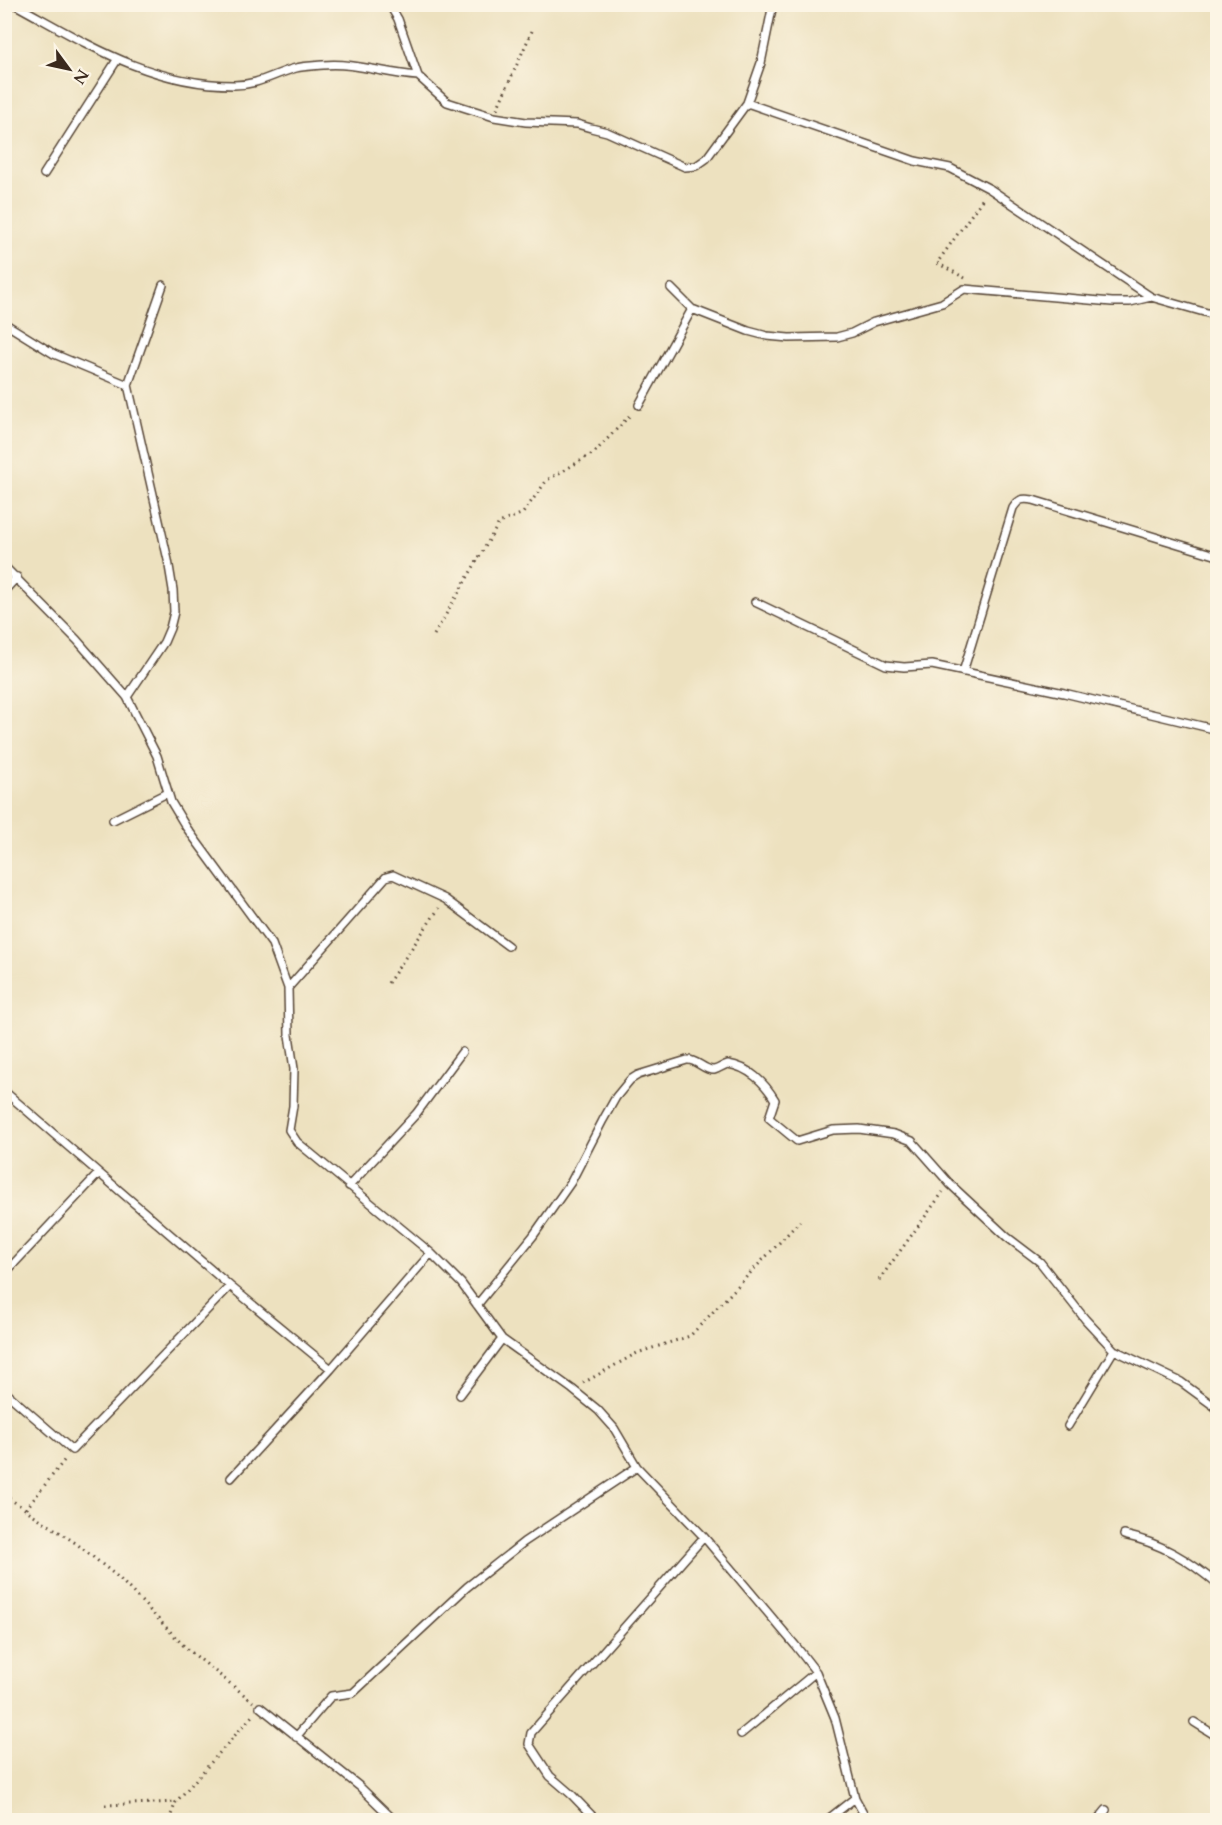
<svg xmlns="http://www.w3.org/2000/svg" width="1222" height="1825" viewBox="0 0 1222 1825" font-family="Cardo,serif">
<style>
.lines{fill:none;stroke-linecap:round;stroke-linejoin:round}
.service-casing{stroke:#564536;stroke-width:10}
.path{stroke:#564536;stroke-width:3;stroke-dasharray:1.5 4.5;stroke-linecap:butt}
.service{stroke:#fff;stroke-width:7}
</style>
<rect width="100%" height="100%" fill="#fcf5e5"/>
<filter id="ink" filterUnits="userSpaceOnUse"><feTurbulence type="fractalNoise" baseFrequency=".0167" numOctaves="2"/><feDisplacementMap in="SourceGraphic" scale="12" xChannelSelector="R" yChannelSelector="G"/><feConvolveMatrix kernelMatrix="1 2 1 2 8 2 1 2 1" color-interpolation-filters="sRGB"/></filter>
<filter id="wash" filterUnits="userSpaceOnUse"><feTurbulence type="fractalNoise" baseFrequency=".008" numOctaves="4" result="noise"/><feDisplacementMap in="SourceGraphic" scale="24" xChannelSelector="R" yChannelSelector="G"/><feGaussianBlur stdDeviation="1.35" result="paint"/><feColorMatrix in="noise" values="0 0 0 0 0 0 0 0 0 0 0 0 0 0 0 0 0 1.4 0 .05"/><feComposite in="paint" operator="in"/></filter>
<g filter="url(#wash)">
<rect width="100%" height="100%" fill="#ede1bf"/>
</g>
<g filter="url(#ink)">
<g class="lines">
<g class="service-casing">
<path id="service" d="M14,4C86,43 149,85 234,85C259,85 273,74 296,68C304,66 314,66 323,65C355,62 385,74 418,76
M389,4L398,19L418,76L447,102L494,117L526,122L577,124L591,128L607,132L685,167L696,166L706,159L747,103L761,63L773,4
M747,103L915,161L950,168L990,189L1151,297L1218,316
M44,174L117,60
M671,288L692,309L748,331L767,336L789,338L837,337L852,333L874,322L942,303L964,289L1112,302H1130L1151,297
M4,323L54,354L128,385
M639,405L692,309
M4,566L77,640L127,697L157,756L171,802L186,827L272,944L288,988L289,1035L294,1069L293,1106L289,1130L297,1142L431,1253L461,1283L502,1339L572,1389L598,1410L614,1428L637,1467L704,1537L795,1645L816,1672L835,1718L855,1798L867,1820
M4,591L17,577
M755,602L886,665L904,667L932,665L1064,693L1218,730
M963,672L1013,508C1019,499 1022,498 1033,500L1218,556
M127,697L164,642L170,628L174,612L173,590L168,560L128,385L163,285
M113,820L167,793
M288,988L386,877L393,875L445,899L508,946
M4,1091L230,1286L331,1369
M349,1186L416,1114L462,1052
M4,1274L99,1173
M477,1305L533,1236L571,1182L603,1120L616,1097L630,1080L638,1075L687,1060C697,1059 704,1071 714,1070C719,1069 723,1065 728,1064C749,1067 765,1083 775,1100L769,1118L797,1141L833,1130L859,1129L894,1134L912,1141L950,1184L1007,1237L1040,1262L1085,1319L1114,1350L1181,1382L1218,1409
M4,1391L72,1450L230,1286
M460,1395L502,1339
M1068,1426L1114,1350
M231,1478L331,1369L431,1253
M1124,1535C1161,1543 1189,1560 1218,1585
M260,1707L359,1786L394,1820
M1194,1722L1218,1737
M741,1734L816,1672
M296,1737L331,1696L353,1693L467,1587L524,1542L637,1467
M596,1820L572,1795L550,1776L529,1744L531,1733L704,1537
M827,1820L855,1798
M1098,1820L1106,1810"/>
</g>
<path class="path" d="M497,109L532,31
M965,278L937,263L984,197
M434,635L499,523L523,513L547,480L594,453L632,413
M388,983L439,908
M879,1280L943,1192
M583,1383L637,1353L690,1336L800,1221
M4,1495L77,1544L119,1578L185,1647L253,1702
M26,1509L66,1458
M105,1805L176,1802
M169,1820L176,1802L253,1715"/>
<use href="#service" class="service"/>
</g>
</g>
<rect width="1222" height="1825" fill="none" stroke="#fcf5e5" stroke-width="24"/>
<g transform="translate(69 69) rotate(123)" stroke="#fcf5e5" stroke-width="4.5" paint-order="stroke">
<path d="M0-4.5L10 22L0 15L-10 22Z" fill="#3b2a1e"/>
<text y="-9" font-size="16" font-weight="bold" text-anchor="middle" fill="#3b2a1e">N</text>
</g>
</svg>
